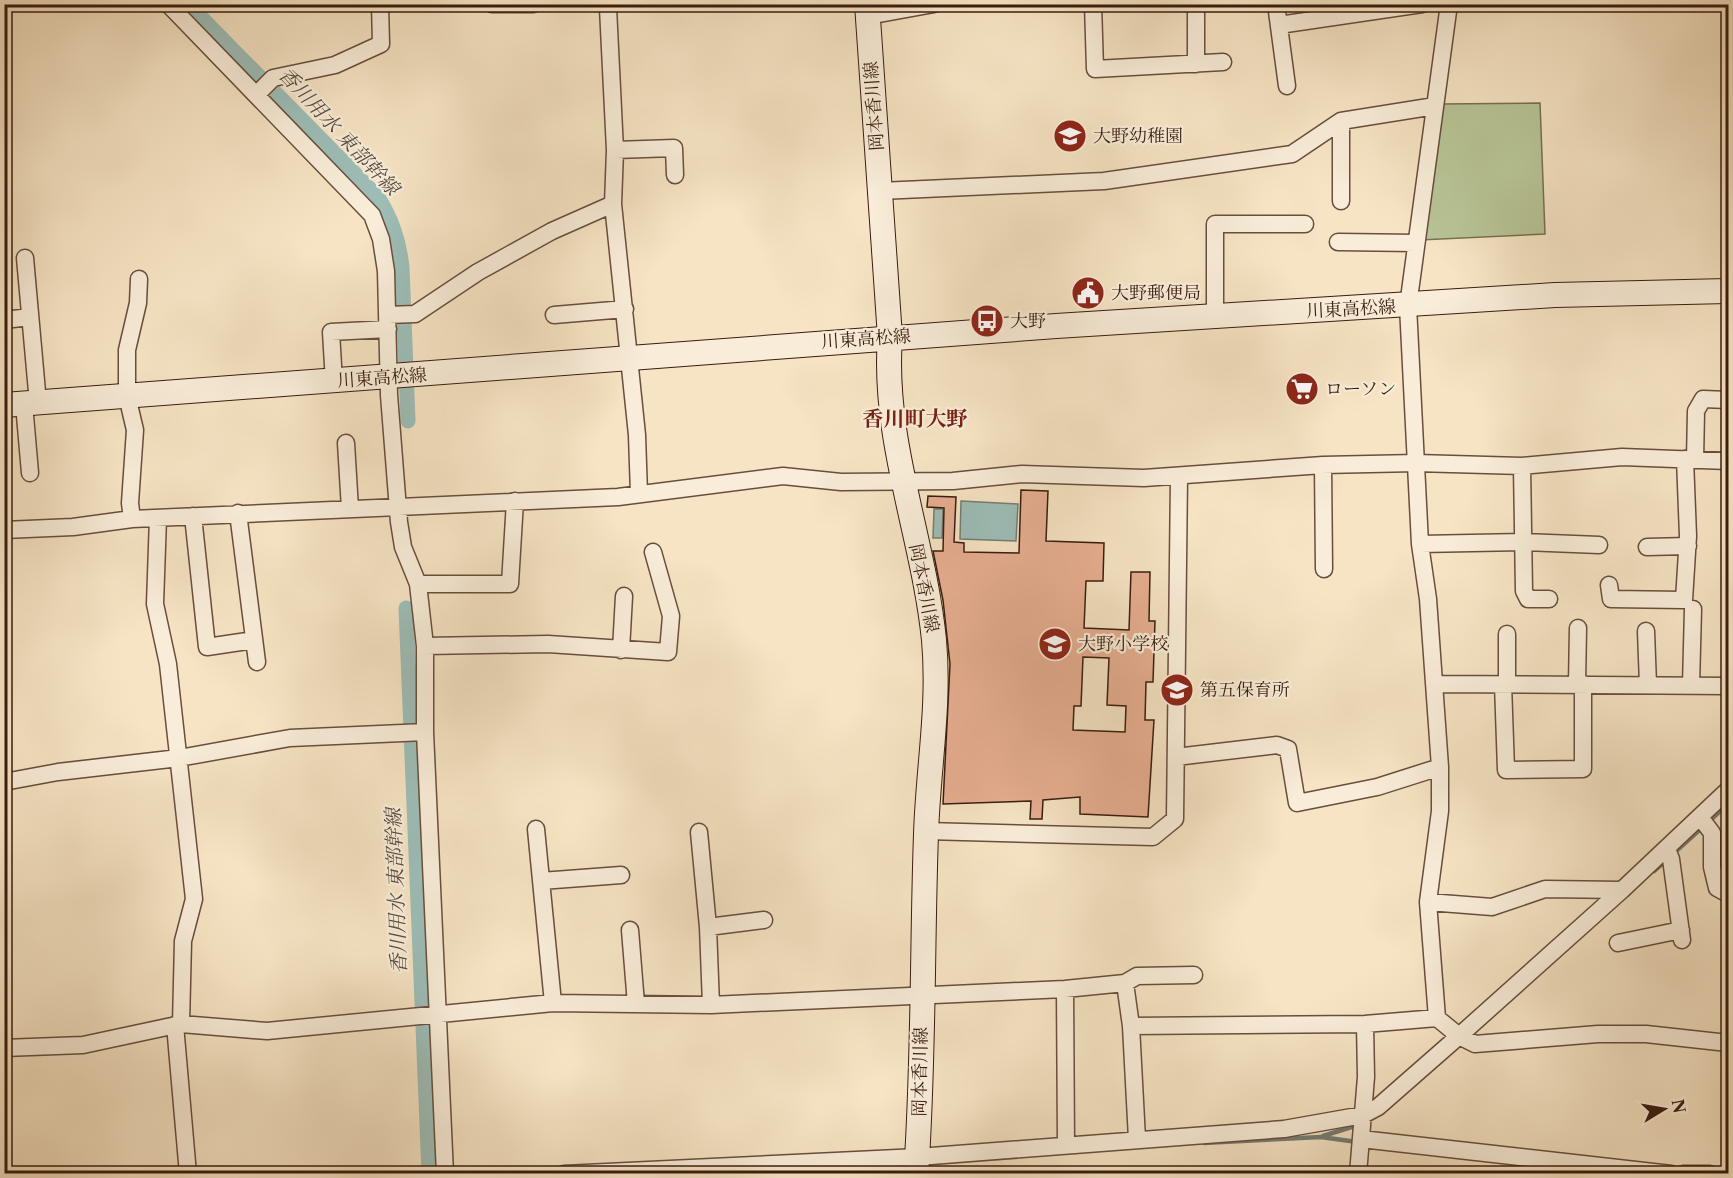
<svg xmlns="http://www.w3.org/2000/svg" width="1733" height="1178" viewBox="0 0 1733 1178" font-family="'Libre Caslon Text','Noto Serif JP',serif">
<style>
.green{fill:#b8c597;stroke:#787052;stroke-width:1.5}
.water{fill:#9dbeb8;stroke:#757d74;stroke-width:1.5}
.lines{fill:none;stroke-linecap:round;stroke-linejoin:round}
.stream{stroke:#757d74;stroke-width:4.5}
.canal{stroke:#9dbeb8;stroke-width:15}
.building{fill:#e6ae91;stroke:#391c0e;stroke-width:1.5;fill-rule:evenodd}
.minor-casing{stroke:#684e3c;stroke-width:19}
.secondary-casing{stroke:#391c0e;stroke-width:26}
.minor{stroke:#f9edd9;stroke-width:16}
.secondary{stroke:#f9edd9;stroke-width:24}
.labels{text-anchor:middle;dominant-baseline:central;stroke-width:4.5;stroke-linejoin:round;paint-order:stroke}
.street-label{font-size:18px;fill:#391c0e;stroke:#f9edd9}
.poi-label{font-size:18px;fill:#391c0e;stroke:#f9edd9;text-anchor:start}
.water-label{font-size:20px;font-style:italic;fill:#574d41;stroke:#f9edd9}
.quarter-label{font-size:21px;font-weight:bold;fill:#7a1f14;stroke:#f9edd9}
</style>
<rect width="100%" height="100%" fill="#f6e4c4"/>
<filter id="stains"><feTurbulence type="fractalNoise" baseFrequency=".00333" numOctaves="4"/><feColorMatrix values="0 0 0 0 .2 0 0 0 0 .09 0 0 0 0 .02 0 0 0 .5 -.17"/></filter>
<radialGradient id="worn" r=".72"><stop offset=".6" stop-color="#630" stop-opacity="0"/><stop offset="1" stop-color="#630" stop-opacity=".3"/></radialGradient>
<path class="green" d="M1540,103L1545,234L1420,240L1440,104Z"/>
<path class="water" d="M961,501L1018,504L1016,541L960,539Z
M934,509H943L942,538H933Z"/>
<g class="lines">
<path class="stream" d="M1674,853L1728,804
M1654,871L1668,859
M1323,1136L1358,1125
M1204,1143L1321,1137L1357,1142"/>
<path class="canal" d="M188,4L378,197C392,220 399,240 402,267L408,421
M406,608L429,1174"/>
</g>
<path class="building" d="M1021,490L1048,491L1046,541L1104,543L1103,581H1086L1084,628L1129,630L1131,572H1150L1149,621H1155L1153,682H1146L1145,720H1154L1148,817L1080,814V797L1043,800L1042,819H1030L1031,801L943,804L950,664L943,600L933,551H943L944,508L927,507L928,496L956,497L954,542L964,543V552L1019,553ZM1083,657L1109,658L1107,705L1126,706L1125,732L1073,730L1074,706H1081Z"/>
<g class="lines">
<g class="minor-casing">
<path id="minor" d="M168,4L372,215L381,239L386,271L389,395L399,522L403,547L418,584L425,646V732L445,1174
M492,4H533
M613,4L608,8L615,150L613,204L637,435L639,494
M1093,4L1095,69L1223,62
M1196,4V64
M1276,4L1287,86
M868,16L934,4
M1279,25L1422,4
M257,94L273,78L335,65L381,44L380,4
M1341,121V201
M615,150L674,148L675,175
M880,191L1104,181L1292,154L1341,121L1435,106
M1338,242L1416,243
M25,258L38,403
M388,315L415,314L478,272L552,231L613,204
M554,315L625,309
M1215,317V224H1305
M4,320L30,317
M334,382L331,332L388,329
M24,404L30,473
M346,443L350,509
M1695,460L1696,411L1703,399L1728,400
M1323,465L1324,569
M1522,466L1524,591L1528,599H1549
M238,513L257,662
M193,516L207,647L254,640
M158,518L155,604L168,664L194,899L183,941L181,1024
M132,519L130,503L135,430L127,396V350L138,303L139,279
M4,530L73,527L132,519L618,497L783,476L841,482L953,481L1022,474L1144,478L1323,465L1416,463L1522,466L1622,457L1728,461
M1420,544L1523,542L1599,545
M1647,547L1688,546
M418,584H510L515,501
M1609,585L1611,599L1684,600L1688,536L1685,459
M1646,631L1648,685
M425,646L548,644L668,652L671,616L653,552
M621,650L624,596
M1435,684L1728,686
M1503,684L1506,770L1583,769V684
M1507,684V634
M1577,684L1578,628
M1691,685L1693,609
M1176,757L1277,745L1288,749L1297,803L1377,787L1440,767
M4,782L58,772L179,758L290,738L425,732
M1700,817L1712,833V867L1717,888L1728,894
M536,829L553,1003
M926,831L1153,837L1175,819L1179,476
M699,832L708,927L711,1005
M1667,849L1671,859L1682,940
M541,881L621,875
M1428,902L1492,907L1545,889L1622,890
M708,927L764,920
M630,930L636,1004
M1618,943L1681,930
M1065,989L1066,1145
M1437,1018L1428,902L1440,811V767L1428,599L1420,544L1408,306L1449,4
M175,1025L188,1174
M1131,1026L1365,1024L1437,1018L1459,1036L1475,1044L1598,1034H1646L1728,1043
M4,1048L83,1045L181,1024L267,1031L553,1003L711,1005L1065,989L1125,983
M1137,1139L1131,1026L1125,983L1137,976L1194,975
M1361,1139L1671,1174
M564,1174L918,1157L1284,1129L1363,1115L1378,1107L1459,1036L1622,890L1728,790
M1358,1174L1366,1077L1365,1024
M1683,1174H1710"/>
</g>
<g class="secondary-casing">
<path id="secondary" d="M867,4L890,337C882,440 924,539 934,640C940,706 928,769 926,834C922,947 924,1061 916,1174
M4,405L1056,326L1555,295L1728,291"/>
</g>
<use href="#minor" class="minor"/>
<use href="#secondary" class="secondary"/>
</g>
<defs>
<g id="school-disc" transform="scale(1.725)"><circle r="9.5" fill="#8f2418" stroke="#f9edd9"/><path d="M0-5L7-2L0 1L-7-2ZM-4 1L0 2.5L4 1V4Q0 6-4 4Z" fill="#fff"/></g>
<g id="civic-disc" transform="scale(1.725)"><circle r="9.5" fill="#8f2418" stroke="#f9edd9"/><path d="M-.6-6.5H3V-4.5H.6V-3L4-1V1h2V6H-6V1h2V-1L-.6-3ZM-1.2 2.5V6h2.4V2.5Z" fill="#fff"/></g>
<g id="bus-disc" transform="scale(1.725)"><circle r="9.5" fill="#8f2418" stroke="#f9edd9"/><path d="M-5-6H5V4H4V6H2V4H-2V6H-4V4H-5ZM-3.5-4V0h7V-4ZM-3.5 1.2v1.5H-2V1.2ZM2 1.2v1.5H3.5V1.2Z" fill="#fff"/></g>
<g id="supermarket-disc" transform="scale(1.725)"><circle r="9.5" fill="#8f2418" stroke="#f9edd9"/><path d="M-6-5.5h2.5l.6 2H6L4.5 2H-2.5L-4.4-4H-6ZM-1.5 3.2a1.3 1.3 0 1 0 .1 0ZM3 3.2a1.3 1.3 0 1 0 .1 0Z" fill="#fff"/></g>
</defs>
<g fill-rule="evenodd">
<use href="#school-disc" x="1070" y="136"/>
<use href="#civic-disc" x="1088" y="293"/>
<use href="#bus-disc" x="987" y="321"/>
<use href="#supermarket-disc" x="1302" y="389"/>
<use href="#school-disc" x="1055" y="644"/>
<use href="#school-disc" x="1177" y="690"/>
</g>
<g class="labels">
<g class="street-label">
<text transform="translate(874 106) rotate(-94)">岡本香川線</text>
<text transform="translate(1351 309) rotate(-3)">川東高松線</text>
<text transform="translate(866 339) rotate(-4)">川東高松線</text>
<text transform="translate(382 378) rotate(-4)">川東高松線</text>
<text transform="translate(924 588) rotate(79)">岡本香川線</text>
<text transform="translate(920 1072) rotate(-89)">岡本香川線</text>
</g>
<g class="poi-label">
<text x="1093" y="136">大野幼稚園</text>
<text x="1111" y="293">大野郵便局</text>
<text x="1010" y="321">大野</text>
<text x="1325" y="389">ローソン</text>
<text x="1078" y="644">大野小学校</text>
<text x="1200" y="690">第五保育所</text>
</g>
<g class="water-label">
<text transform="translate(339 131) rotate(47)">香川用水 東部幹線</text>
<text transform="translate(396 891) rotate(-92)">香川用水 東部幹線</text>
</g>
<g class="quarter-label">
<text x="915" y="418">香川町大野</text>
</g>
</g>
<rect width="1733" height="1178" fill="none" stroke="#f6e4c4" stroke-width="24"/>
<rect x="6" y="6" width="1721" height="1166" fill="none" stroke="#391c0e" stroke-width="3"/>
<rect x="12" y="12" width="1709" height="1154" fill="none" stroke="#391c0e" stroke-width="1.5"/>
<g transform="translate(1664 1109) rotate(79)" stroke="#f9edd9" stroke-width="4.5" paint-order="stroke">
<path d="M0-4.5L10 22L0 15L-10 22Z" fill="#391c0e"/>
<text y="-9" font-size="16" font-weight="bold" text-anchor="middle" fill="#391c0e">N</text>
</g>
<rect width="100%" height="100%" filter="url(#stains)"/>
<rect width="100%" height="100%" fill="url(#worn)"/>
</svg>
